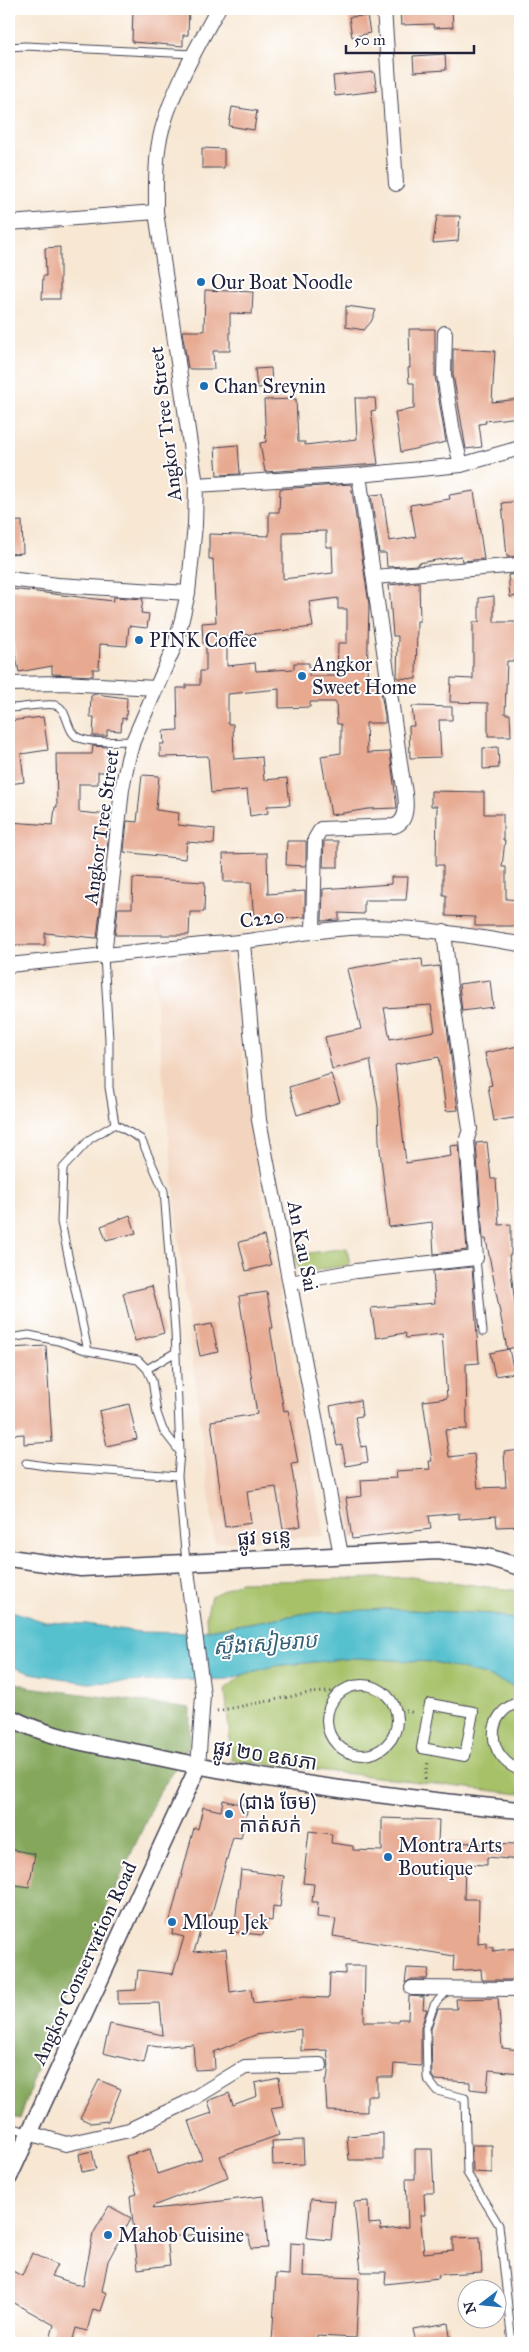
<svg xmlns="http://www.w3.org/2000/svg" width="529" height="2352" viewBox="0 0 529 2352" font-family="'IM FELL Great Primer','Noto Sans Khmer',serif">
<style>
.built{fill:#f3d4be}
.green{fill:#a6c167;stroke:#647251}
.forest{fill:#84a75c;stroke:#53644c}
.water{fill:#54c0ce;stroke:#3b7184}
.building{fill:#e7a990;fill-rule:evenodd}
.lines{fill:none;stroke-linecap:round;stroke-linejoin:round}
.service-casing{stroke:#424052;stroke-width:9}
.pedestrian-casing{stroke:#424052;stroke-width:12}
.minor-casing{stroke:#424052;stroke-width:16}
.tertiary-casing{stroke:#424052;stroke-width:19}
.path{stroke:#424052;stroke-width:3;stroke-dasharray:1 4;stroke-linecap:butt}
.service{stroke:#fff;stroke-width:7}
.pedestrian{stroke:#fff;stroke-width:10}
.minor{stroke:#fff;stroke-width:14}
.tertiary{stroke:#fff;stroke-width:16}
.poi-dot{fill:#1f6fb2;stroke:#fff;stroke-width:2}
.labels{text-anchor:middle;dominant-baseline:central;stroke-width:4;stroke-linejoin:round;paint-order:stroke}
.poi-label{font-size:20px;fill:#22223b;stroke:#fff;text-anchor:start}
.street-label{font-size:20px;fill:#22223b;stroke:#fff}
.water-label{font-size:21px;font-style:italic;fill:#366176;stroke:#fff}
</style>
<rect width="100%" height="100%" fill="#fff"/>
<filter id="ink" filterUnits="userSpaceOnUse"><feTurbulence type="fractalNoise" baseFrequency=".02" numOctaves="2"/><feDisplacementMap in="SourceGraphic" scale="10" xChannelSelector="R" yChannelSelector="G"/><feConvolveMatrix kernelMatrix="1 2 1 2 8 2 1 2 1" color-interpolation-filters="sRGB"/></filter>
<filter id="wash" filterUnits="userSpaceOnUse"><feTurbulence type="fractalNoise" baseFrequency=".0096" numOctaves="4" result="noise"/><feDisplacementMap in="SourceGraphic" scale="20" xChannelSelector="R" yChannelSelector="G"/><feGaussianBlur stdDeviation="1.12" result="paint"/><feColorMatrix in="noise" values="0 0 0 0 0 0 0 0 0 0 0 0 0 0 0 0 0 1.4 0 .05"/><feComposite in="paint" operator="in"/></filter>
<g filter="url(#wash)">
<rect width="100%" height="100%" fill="#f7e7d3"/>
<path class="built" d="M226,951L237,1012L252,1139L324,1536L215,1543L181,1263L152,962Z"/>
<path class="green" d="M347,1248L350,1265L300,1273L294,1255Z
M411,1577L520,1591V1621L492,1614L388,1609L307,1613L207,1630L206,1617L211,1596L241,1582Z
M355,1658L434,1662L485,1675L520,1689V1794L232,1760L225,1689L244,1674L273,1666Z"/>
<path class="forest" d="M9,1680L28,1687L190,1708V1744L158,1795L76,1974L44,2050L20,2119L9,2116Z"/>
<path class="water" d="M388,1609L492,1614L520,1621V1689L485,1675L434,1662L355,1658L273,1666L228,1679L88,1683L31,1673L9,1666V1610L45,1622L87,1624L139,1632L192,1633L307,1613Z"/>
<g id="blocks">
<path class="building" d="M133,9L169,10V9H189L188,35H183V46L132,42Z
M400,9H452L453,27L434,28L433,24L401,25Z
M367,16L370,33L352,37L349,17Z
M445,54L446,70L414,72L413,56Z
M374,72L377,91L335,96L333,76Z
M232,107L257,111L254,130L229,126Z
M202,148L224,149V168H202Z
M437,216H460L458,241L433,243Z
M60,247V299H42L43,276H46L45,248Z
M205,290L253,292L252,314L230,313V351H213L214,369H191L188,368L182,331H204Z
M346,306L376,310L371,322L364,330L346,327Z
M409,329H435V376L446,442L401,452L395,412L414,409V383H409L408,368H410Z
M453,349L495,351L492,402L520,399V417L485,421L486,423L479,424L482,447L466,449L453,374Z
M271,368L272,387L257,388L255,369Z
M355,398H375L376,410L371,411L378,464L265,472L260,443L266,442L264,400L296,399L298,442H305V445L357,439Z
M238,445L240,474L217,475L215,447Z
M351,484L369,604L367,680L379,681L385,716V723H366L367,753L390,752L397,808L368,809L331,815L321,756L341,753V724H337L336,702H310V707L279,708V689L228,694V724H233L234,759L262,757L264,780L287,778L290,805L267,806L268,813L250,816L247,790L211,793L208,756L160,757V744H164L163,731L178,730L177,688H186V685H200V671H206V643H203L202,623L216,622L213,559H209V534L269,536V512H279L280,489ZM326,531V547H332L333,573L283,579V532ZM338,598V609H347V643H338L337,676H309V663H294V669L256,671L255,663L227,666V637L313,627L309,602Z
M474,491L484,559L462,561L461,556L418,563V565L387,567L386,553H379L371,495L383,494L389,541L416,537L410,505L450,499L449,495Z
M520,501V556L507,557L502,503Z
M22,521L23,553L9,554V522Z
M520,574V596L510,597L508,575Z
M419,582L420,621H417L416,679L397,678L398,636H393L389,585Z
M11,589L113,601L114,597L143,599L141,613L149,614L147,628L129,626L127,646L100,644L99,669H93V676L52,674V666L19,672L9,620V592H12Z
M494,596V622H520V661H507L505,714H510L511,736H488V703L450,702L451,678L473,679V622H479V598Z
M95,694L127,698L126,719L122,718L121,731L107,730V736H93L94,717H90L91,696Z
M412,706L452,707V720H439L441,757L410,758L409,726H414Z
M43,717L48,750L21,754L24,782L9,784V721Z
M93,746L107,747V772H98V784H79V812L109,815L110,819L107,850L104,849L101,877L104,878L97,938L45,933V945H9V822L53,825L55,807H57L56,754H92Z
M498,747L499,768L483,769V748Z
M142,775L159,776L156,810L179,813L178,825L215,829L214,844L187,842L185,859L124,852L127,821L137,822Z
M431,791L484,792V814H503V840H505L502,867H506V899L520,900V926H475V917L446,916V895H443V865H436L437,806H431Z
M287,841H306V866L286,865Z
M324,841H338V867H323Z
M267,853L268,894L305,891V917L254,921L251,882H224L223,854Z
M391,877H408L406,900H364V914L339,913V920L322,921L323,889L391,884Z
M133,878L205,882L204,912H190L189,935H115L118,908H132Z
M422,959L423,968L439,966L458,1110L446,1111L439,1057L395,1065L406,1163L451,1156L450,1146L459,1145L467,1250L434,1254L432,1222L389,1227L379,1141L378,1107L370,1060L332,1069L325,1037L361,1029L347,969L393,961ZM431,1005L435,1031L390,1039L384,1008Z
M490,980L493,1007L462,1011L459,984Z
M518,1046L520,1057V1117L494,1121L488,1086L492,1085L485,1053Z
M331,1074L340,1102L297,1115L289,1087Z
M487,1142L491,1179H496L499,1225L511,1224V1255H509L520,1346L507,1349L486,1239H483L476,1143Z
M130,1215L136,1233L106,1240L101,1226Z
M264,1236L271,1265L246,1271L239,1242Z
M472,1267L479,1363L466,1364L467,1429L445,1430L449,1457L474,1454L478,1488L506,1487L504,1452L520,1450V1526L497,1527L496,1516L459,1519V1513L429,1516L431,1529L352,1539L346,1498L362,1496L361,1480L397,1478L396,1471L430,1469L429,1461H432L423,1401L447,1398L442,1334L406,1338L405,1333L376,1338L371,1308L435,1303L433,1271Z
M152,1286L164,1333L135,1341L123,1293Z
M267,1292L273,1328H270L284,1411L288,1410L298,1463L291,1464L301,1526L283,1529L276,1487L247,1491L251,1523L225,1527L211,1421L257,1414L239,1296Z
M212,1324L218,1352L200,1356L194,1327Z
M46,1346L52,1442L24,1444V1434L9,1435V1348Z
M509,1349L514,1373L495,1376L490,1353Z
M360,1400L362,1416L355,1417L361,1447L366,1446L368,1462L346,1466L342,1445L337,1446L330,1406Z
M129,1404L137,1439L107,1446L99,1411Z
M223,1800L248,1806L241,1838L233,1837L211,1916L205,1914L194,1952L226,1949L230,1992L251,1989L253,2003L303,1997L329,1998L330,1973L345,1974V1966H365L364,2022H398V2019H408L409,1996L424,1997L423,2009H427L421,2028V2066L394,2064L393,2077H377V2096H367V2112L327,2111L325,2080H327L329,2065L327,2050L301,2051V2029L255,2035L214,2052L215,2069L195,2070L193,2044L158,2047L148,2045L144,2063L103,2053L110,2024L163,2035L160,2003L118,2004V1991L136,1990L138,1970L173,1974L184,1937L172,1934L174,1925L169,1924L194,1828L198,1829L203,1807L221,1811Z
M382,1818L439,1820L438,1842L520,1844V1860L487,1857V1865L465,1864L464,1899H479L478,1944L487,1943V1948L493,1947V1951L517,1948L520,1960V1980H482L481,1969L453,1971L454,1956L333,1936L336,1919L317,1917L318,1902H312L314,1884L303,1883L309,1831L332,1834L331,1843L353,1846V1850L382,1851Z
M9,1849L35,1854L29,1887L9,1884Z
M241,1870L284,1876L280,1907L273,1906L272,1921L265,1920L263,1935L234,1932Z
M407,1968L429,1969L427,1979H412L405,1983Z
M498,1998L502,2048L520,2050V2073L489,2070L487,2091L470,2089V2082L435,2080L432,2076L431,2029L438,2009H457L456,1999Z
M279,2078L283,2106L271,2108L279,2135L220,2156L228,2177L153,2206L154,2209L263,2196L268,2248L251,2249L249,2235L211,2238V2233L167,2237L170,2265L138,2269L130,2196L137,2194L126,2156L150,2149L157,2174L202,2159L189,2121L212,2113L208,2101L229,2093L233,2105L257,2096L255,2083Z
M99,2080L121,2089L108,2121L91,2123L80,2118Z
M383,2133V2160H349L347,2136Z
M303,2140L304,2164L273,2165L272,2141Z
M472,2145H492V2173L473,2172Z
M415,2149H432L434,2193H424L425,2215H420L424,2253L453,2250V2238L480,2237L482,2272L445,2274L438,2275L439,2278L385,2284L386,2272H361L354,2202L368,2201L369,2224L380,2223L381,2230L408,2227L406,2179H415Z
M92,2151L96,2169L82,2172L79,2154Z
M311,2199L335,2201L331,2240L307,2238Z
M109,2206L131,2218L108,2261L102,2291L107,2293L101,2311L93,2309L87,2331L76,2328L72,2343H49L54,2325L9,2300V2269L22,2276L32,2253L57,2265L51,2276L83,2286L93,2234Z
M290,2243L304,2244L303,2276L359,2278L356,2338L317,2336V2343H272L276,2274L289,2275Z
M448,2323L451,2343H416L413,2329Z"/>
</g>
</g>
<g filter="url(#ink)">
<use href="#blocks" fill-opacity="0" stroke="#424052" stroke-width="1"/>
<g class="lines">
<g class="service-casing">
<path id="service" d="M9,47L25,46L193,54
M9,708C21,708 44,703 55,705C69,708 65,732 79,738C95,744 117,741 133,741
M104,956L109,1039V1087L115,1124L141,1139L164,1191L175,1331L180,1452L178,1476L186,1562
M476,1258L483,1332
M9,1338L29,1335L58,1341L88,1351L138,1360L147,1369L152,1380L157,1413L163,1430L180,1452
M88,1351L61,1222L63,1168L90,1139L115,1124
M147,1369L176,1352
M26,1463L52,1467L178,1476
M449,1989L434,2005L426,2028L427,2078L437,2091L465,2098L467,2173L499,2225L512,2343
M9,2126L29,2133"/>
</g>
<g class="pedestrian-casing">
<path id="pedestrian" d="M327 1720a35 35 0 1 1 70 0a35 35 0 1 1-70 0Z
M520,1702C484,1712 486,1758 520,1770
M430,1704L473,1712L465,1756L422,1748Z"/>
</g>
<g class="minor-casing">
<path id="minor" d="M384,9L396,184
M9,223L156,212
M445,333L444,375L453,432L461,465
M196,485L359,475L461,465L520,448
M374,577L520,565
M9,579L58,585L188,593
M9,684L62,683L156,688
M313,932L315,839L321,829L394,826C414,820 403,785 401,770L359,475
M243,943L259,1120L341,1555
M104,956L122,789L128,759L133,741L175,645L182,619L188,593L195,525L196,485L156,212C156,188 155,166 159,143C167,99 197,47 218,9
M9,965L212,944C258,942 303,931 349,928C407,924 463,935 520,944
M290,1283L356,1271L476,1258L467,1139L470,1129L450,987L444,931
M186,1562L203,1695L198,1767
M412,1988L520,1989
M29,2133L66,2144L129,2130L186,2103L245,2067L320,2065"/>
</g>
<g class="tertiary-casing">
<path id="tertiary" d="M9,1558L81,1568L438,1551L491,1558L520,1567
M9,1717C55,1741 107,1746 158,1757C277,1783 399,1798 520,1810
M9,2177L198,1767"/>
</g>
<path class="path" d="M396,1709L415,1713
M217,1711L309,1693L343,1691
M425,1779L428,1762"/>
<use href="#service" class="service"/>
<use href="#pedestrian" class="pedestrian"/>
<use href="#minor" class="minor"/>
<use href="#tertiary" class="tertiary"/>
</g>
</g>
<g class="poi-dot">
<circle cx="201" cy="282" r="5"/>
<circle cx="204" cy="386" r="5"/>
<circle cx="139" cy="640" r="5"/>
<circle cx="302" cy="676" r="5"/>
<circle cx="229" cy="1814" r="5"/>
<circle cx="388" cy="1857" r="5"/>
<circle cx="172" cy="1922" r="5"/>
<circle cx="108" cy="2235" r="5"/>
</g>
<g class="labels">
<g class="poi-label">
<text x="211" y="282">Our Boat Noodle</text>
<text x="214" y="386">Chan Sreynin</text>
<text x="149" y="640">PINK Coffee</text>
<text x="312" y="664">Angkor<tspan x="312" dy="23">Sweet Home</tspan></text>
<text x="239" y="1802">(ជាង ចែម)<tspan x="239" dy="23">កាត់សក់</tspan></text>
<text x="398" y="1845">Montra Arts<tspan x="398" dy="23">Boutique</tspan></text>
<text x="182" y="1922">Mloup Jek</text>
<text x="118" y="2235">Mahob Cuisine</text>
</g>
<g class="street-label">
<text transform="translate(165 424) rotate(-97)">Angkor Tree Street</text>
<text transform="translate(101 827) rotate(-82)">Angkor Tree Street</text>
<text transform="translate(262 918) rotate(-8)">C220</text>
<text transform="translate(303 1246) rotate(79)">An Kau Sai</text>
<text transform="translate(264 1537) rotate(-3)">ផ្លូវ ទន្លេ</text>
<text transform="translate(265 1755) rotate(9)">ផ្លូវ ២០ ឧសភា</text>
<text transform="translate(84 1963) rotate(-65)">Angkor Conservation Road</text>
</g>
<g class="water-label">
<text transform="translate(265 1644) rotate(-4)">ស្ទឹងសៀមរាប</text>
</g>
</g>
<rect width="529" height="2352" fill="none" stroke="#fff" stroke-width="30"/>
<g transform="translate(482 2304) rotate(254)"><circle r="24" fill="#ffffff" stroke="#a7a7b1"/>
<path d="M0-4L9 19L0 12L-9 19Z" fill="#1f6fb2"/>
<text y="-8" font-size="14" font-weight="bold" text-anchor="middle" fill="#22223b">N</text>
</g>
<path d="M346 45v8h128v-8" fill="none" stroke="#22223b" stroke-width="2.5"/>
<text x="354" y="45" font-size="15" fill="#22223b" stroke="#ffffff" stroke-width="4" paint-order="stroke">50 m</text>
</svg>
